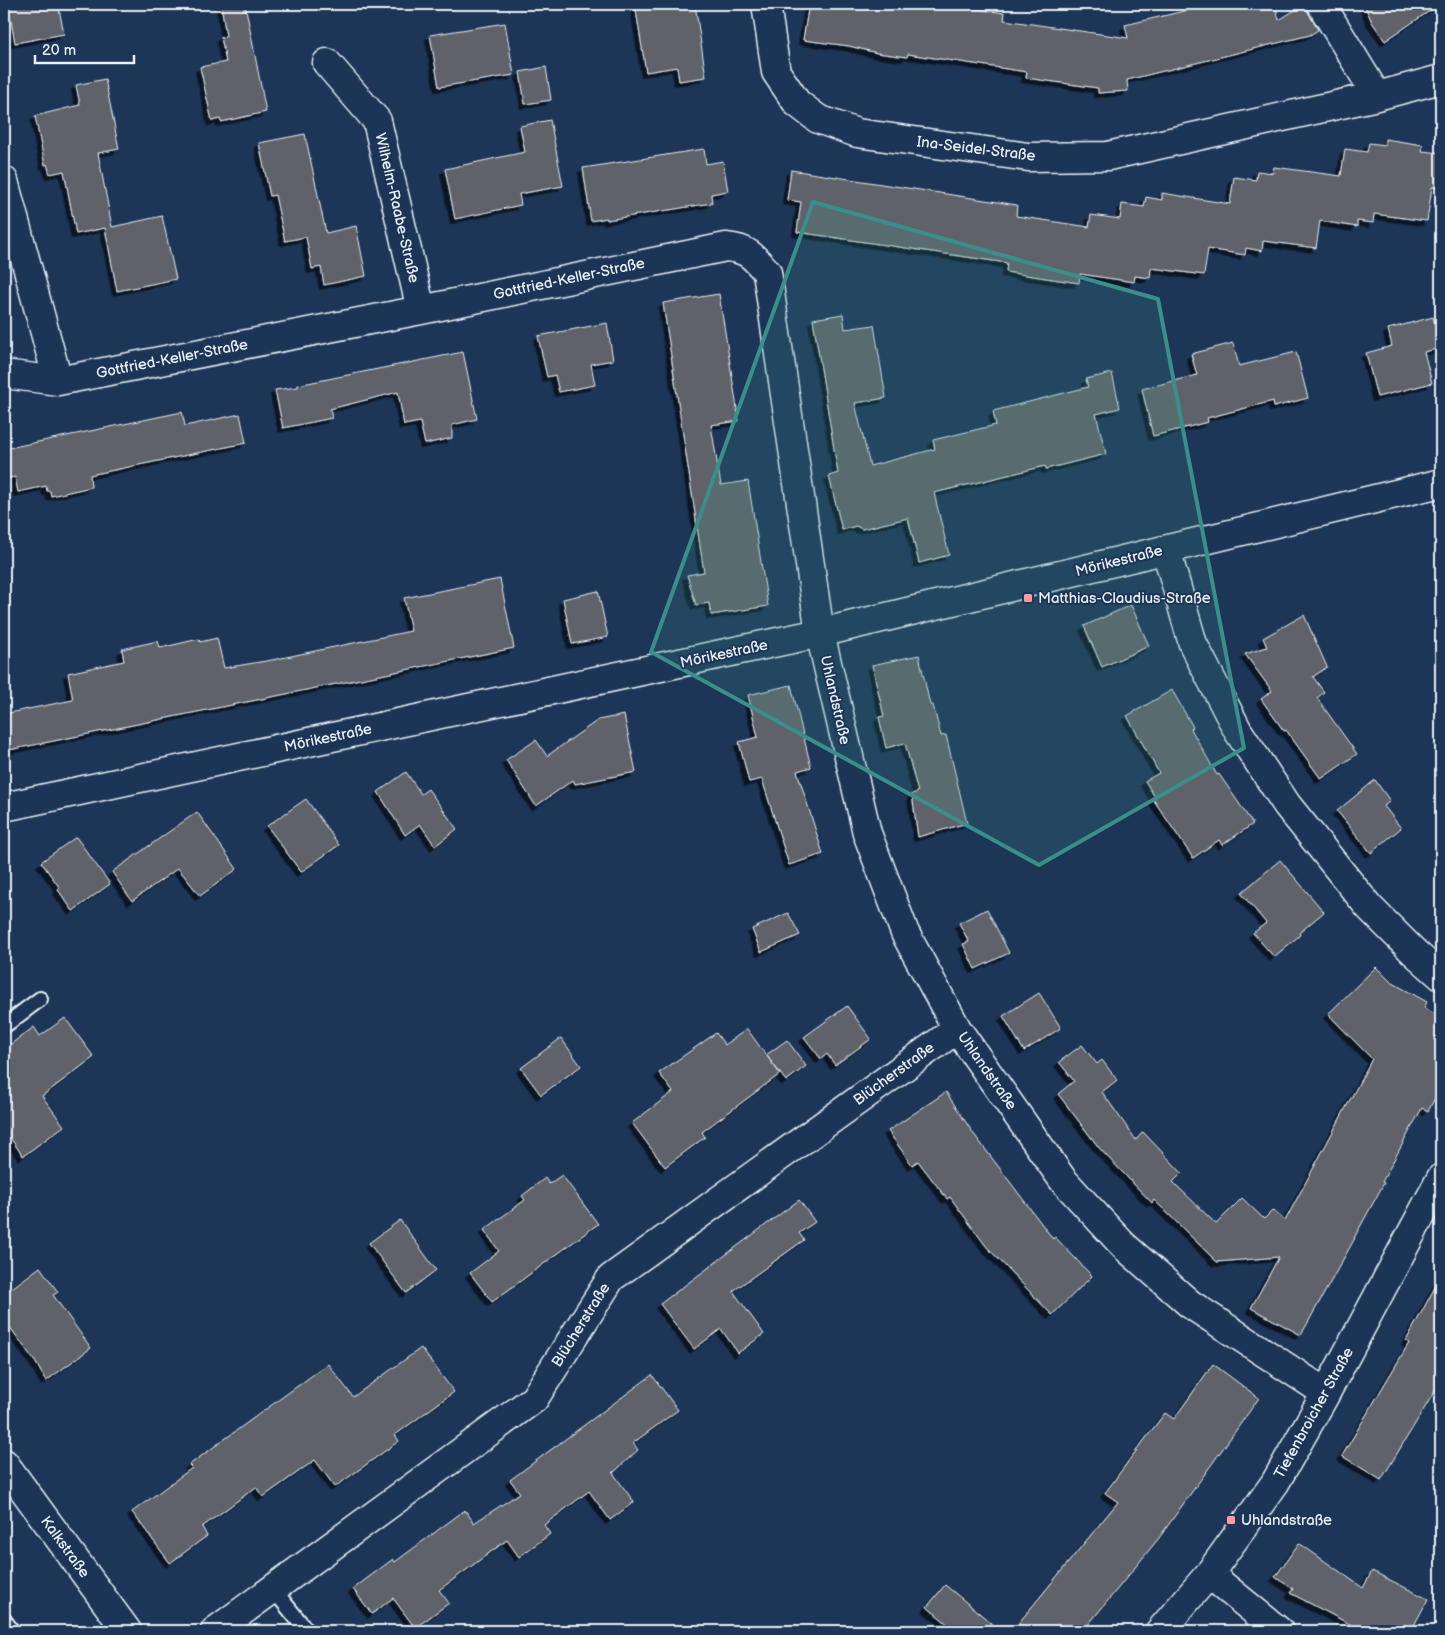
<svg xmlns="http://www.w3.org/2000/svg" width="1445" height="1635" viewBox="0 0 1445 1635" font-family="'Balsamiq Sans',sans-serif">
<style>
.building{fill:#5e6268;stroke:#e8f1f8;filter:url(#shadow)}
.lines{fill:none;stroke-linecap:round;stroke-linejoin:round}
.lane-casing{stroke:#e8f1f8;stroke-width:18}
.street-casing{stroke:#e8f1f8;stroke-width:31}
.lane{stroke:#1d3557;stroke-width:14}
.street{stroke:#1d3557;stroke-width:28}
.marked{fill:#3a8f8a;fill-opacity:0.2;stroke:#3a8f8a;stroke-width:4;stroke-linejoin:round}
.poi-dot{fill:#ff9aa2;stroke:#1d3557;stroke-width:2}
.labels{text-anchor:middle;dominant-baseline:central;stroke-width:4;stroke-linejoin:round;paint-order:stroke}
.street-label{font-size:15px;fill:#e8f1f8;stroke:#1d3557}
.poi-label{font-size:15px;fill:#e8f1f8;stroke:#1d3557;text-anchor:start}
</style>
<defs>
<filter id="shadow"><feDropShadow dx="-4.5" dy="4.5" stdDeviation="0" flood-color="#0009"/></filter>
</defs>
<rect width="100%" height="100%" fill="#1d3557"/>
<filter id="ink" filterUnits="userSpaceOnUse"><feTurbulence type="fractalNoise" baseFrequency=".02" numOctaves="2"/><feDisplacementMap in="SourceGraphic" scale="10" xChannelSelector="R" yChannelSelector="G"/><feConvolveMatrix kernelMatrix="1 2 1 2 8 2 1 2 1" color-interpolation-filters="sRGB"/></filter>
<g filter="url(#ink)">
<path class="building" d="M8,4H58L64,34L15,43Z
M221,4H245L266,112L221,122L220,119L212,121L200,67L226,62L221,37L226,36Z
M635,4H695L706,77L679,81L677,67L646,72Z
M809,4H940L1005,13L1004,20L1128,38L1125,25L1214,4H1275L1279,20L1305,4L1308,12L1318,30L1310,35L1127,80L1128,91L1098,93V88L1026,78L1027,72L908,54L907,57L877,53L849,46L803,40Z
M1364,4H1440L1385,41L1372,22Z
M505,23L514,75L439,87L430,35Z
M546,67L551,100L525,104L520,72Z
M105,79L119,149L98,153L112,227L162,216L176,279L117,291L105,228L76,234L64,171L50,174L47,164L45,165L35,116L80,105L76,85Z
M550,120L563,186L519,194L521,205L455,219L445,169L525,152L520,126Z
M305,134L326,233L356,226L366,276L324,285L321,267L312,269L306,237L285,241L275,195L270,196L259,143Z
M1385,139L1423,145L1422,151L1441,153V188L1432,187L1427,221L1374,214L1373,223L1357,221V227L1320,221L1316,248L1263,241L1262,251L1246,248L1245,255L1208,249L1204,275L1151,268L1150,278L1135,276L1134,282L1080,274L1079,283L1006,272L1007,263L797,232L801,202L787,200L791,170L1017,205L1016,216L1089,227L1091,215L1120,219L1122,204L1144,207L1146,197L1162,200V193L1230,204L1234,177L1256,180L1257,171L1273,173L1274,167L1341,176L1345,149L1367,152L1369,143L1385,145Z
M704,149L706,164L723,161L728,191L711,194L712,203L607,220V218L591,221L583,168Z
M719,294L739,421L711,425L716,456L721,485L748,481L768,606L711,615L709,603L696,605L687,575L704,572L663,303Z
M843,314L845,329L874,325L886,398L855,403L870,466L935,449L933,440L996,425L993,411L1088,387L1086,379L1112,373L1120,408L1096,414L1106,454L1046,469L1045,466L934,493L949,555L919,563L908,518L862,529L856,526L842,530L829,476L838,473L813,319Z
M1433,317L1441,348L1424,352L1432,383L1377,397L1366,353L1392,346L1388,329Z
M607,323L613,360L591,364L595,385L559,392L555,375L547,377L538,336Z
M1233,343L1239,366L1296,352L1308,398L1274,407L1273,401L1207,418L1208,422L1153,436L1142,389L1197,375L1191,354Z
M463,352L477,419L452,425V438L425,444L420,422L404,425L398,392L330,409L332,418L283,428L275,390L298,387V385Z
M182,412L185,426L240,414L246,443L90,475L91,487L51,496L50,491H47L46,486L18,492L15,477L4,479V449Z
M500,579L514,648L4,751V714L73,700L68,673L124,661L122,649L158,641L160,648L199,639L200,642L217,638L224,668L272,660L411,631L404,598Z
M598,591L608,637L572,644L563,599Z
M1131,605L1149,646L1102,667L1084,626Z
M1304,615L1327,667L1313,677L1324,692L1317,698L1357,754L1321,779L1286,730L1284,731L1261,699L1272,691L1245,654L1267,647L1263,638Z
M919,655L930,705H933L941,736L946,735L967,823L918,837L912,794L918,792L905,743L886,748L879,717L884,716L872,665Z
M791,685L811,767L797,771L823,854L789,865L762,779L749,782L739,742L758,737L748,695Z
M1172,690L1193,727L1191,729L1217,775L1219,774L1253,824L1222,845L1219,840L1193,858L1153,799L1155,797L1145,781L1159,773L1127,716Z
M624,715L636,772L575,784L573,780L536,806L506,760L536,740L547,756L598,720Z
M406,772L421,794L428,789L457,829L435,846L420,824L405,835L378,792Z
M1375,780L1390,801L1384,806L1401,828L1371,853L1337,811Z
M306,799L339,845L301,872L267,826Z
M197,812L237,869L200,896L178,868L132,901L112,872Z
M76,837L110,884L73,911L58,890L60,888L41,862Z
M1280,860L1324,912L1299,933L1300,935L1274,957L1253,933L1266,923L1241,893Z
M987,909L1009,953L975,969L963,944L969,942L959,923Z
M788,913L800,935L761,952L752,929Z
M1376,967L1391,982L1427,1002L1424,1008L1441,1017V1087L1428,1111L1422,1108L1382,1182L1384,1183L1354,1238H1355L1301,1335L1251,1308L1279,1257L1217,1262L1154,1200L1152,1203L1100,1149L1058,1094L1074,1081L1059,1062L1082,1045L1097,1064L1102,1060L1117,1080L1102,1092L1136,1140L1143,1132L1182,1173L1173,1182L1216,1224L1242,1198L1264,1219L1273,1210L1285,1221L1372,1059L1328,1014Z
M1039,993L1061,1028L1024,1051L1003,1016Z
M847,1006L871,1039L835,1065L827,1054L821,1059L804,1037Z
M65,1018L94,1057L42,1096L64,1126L23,1156L4,1129V1049L34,1027L40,1036Z
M747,1029L766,1055L787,1040L806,1066L786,1081L767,1056L780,1074L702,1132L705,1137L665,1167L632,1123L673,1092L659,1073L716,1033L725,1045Z
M561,1038L581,1066L541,1095L521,1068Z
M946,1092L973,1133L1053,1239L1055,1237L1092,1276L1052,1315L986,1246L950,1197L947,1199L918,1161L912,1165L888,1131Z
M562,1175L598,1224L492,1302L470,1273L499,1251L484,1230L525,1200L522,1196L545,1178L549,1184Z
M799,1200L815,1222L799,1233L804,1240L733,1291L764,1334L738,1353L721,1329L694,1349L660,1304Z
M400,1220L436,1270L406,1293L369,1243Z
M40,1267L58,1292L53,1295L91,1348L46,1381L36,1363L4,1319V1294Z
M1441,1276V1381L1381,1480L1342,1456L1409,1343L1406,1341Z
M421,1348L454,1392L395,1435L399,1441L335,1487L315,1460L263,1497L256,1487L202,1527L207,1536L170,1563L132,1512L192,1468L189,1465L328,1364L353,1397Z
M1213,1364L1259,1398L1159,1538L1083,1631H1012L1118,1502L1105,1493L1130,1459L1165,1413L1174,1419Z
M652,1375L678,1410L633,1443L638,1450L613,1473L634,1502L610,1520L589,1491L544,1525L550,1534L519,1557L507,1540L439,1590L449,1603L415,1628L393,1598L372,1614L353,1589L393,1559L395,1562L465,1510L474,1523L520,1493L510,1480Z
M1299,1543L1363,1588L1372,1571L1428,1599L1411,1631H1363L1290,1593L1293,1589L1275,1577Z
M945,1585L1001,1631H956L927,1607Z"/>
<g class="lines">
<g class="lane-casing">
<path id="lane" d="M4,1026L40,999
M273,1589L307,1631
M4,1620L12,1631"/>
</g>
<g class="street-casing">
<path id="street" d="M766,4L776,72L797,103L818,119L857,133L1028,157L1108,156L1377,96L1441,79
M1321,4L1377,96
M327,63L377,121L421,310
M4,181L58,381
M4,374L58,381L421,310L726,247C748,249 753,256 767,272L820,633L867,833L905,933L957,1029L1063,1180L1123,1245L1190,1304L1326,1393
M1166,550L1193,644L1238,731L1287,805L1369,907L1414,952L1441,976
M4,807L820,633L1441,483
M4,1463L127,1631
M1209,1574L1279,1631
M215,1631L534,1399L611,1278L957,1029
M1160,1631L1209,1574L1275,1483L1326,1393L1441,1178"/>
</g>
<use href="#lane" class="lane"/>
<use href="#street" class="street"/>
</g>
</g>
<path class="marked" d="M813,202L1158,299L1244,748L1039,865L651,652Z"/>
<g class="poi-dot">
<rect x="1023" y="593" width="10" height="10" rx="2.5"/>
<rect x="1226" y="1515" width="10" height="10" rx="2.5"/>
</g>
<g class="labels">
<g class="street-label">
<text transform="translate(976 149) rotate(7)">Ina-Seidel-Straße</text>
<text transform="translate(397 208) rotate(77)">Wilhelm-Raabe-Straße</text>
<text transform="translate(569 279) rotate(-12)">Gottfried-Keller-Straße</text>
<text transform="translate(172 359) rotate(-11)">Gottfried-Keller-Straße</text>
<text transform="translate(1119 561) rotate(-14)">Mörikestraße</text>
<text transform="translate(724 654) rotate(-12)">Mörikestraße</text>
<text transform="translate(835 700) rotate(77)">Uhlandstraße</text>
<text transform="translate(328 738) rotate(-12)">Mörikestraße</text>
<text transform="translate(987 1071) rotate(55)">Uhlandstraße</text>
<text transform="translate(894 1074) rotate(-36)">Blücherstraße</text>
<text transform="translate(581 1325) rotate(-58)">Blücherstraße</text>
<text transform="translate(1314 1413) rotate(-61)">Tiefenbroicher Straße</text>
<text transform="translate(65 1547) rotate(54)">Kalkstraße</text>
</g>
<g class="poi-label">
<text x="1038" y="598">Matthias-Claudius-Straße</text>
<text x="1241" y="1520">Uhlandstraße</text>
</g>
</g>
<rect width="1445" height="1635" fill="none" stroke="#1d3557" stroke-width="20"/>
<rect x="10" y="10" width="1425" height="1615" fill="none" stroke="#e8f1f8" stroke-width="2" filter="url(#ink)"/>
<path d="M35 55v8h99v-8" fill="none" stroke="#e8f1f8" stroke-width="2.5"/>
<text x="42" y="55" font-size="15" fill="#e8f1f8" stroke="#1d3557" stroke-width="4" paint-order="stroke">20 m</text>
</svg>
